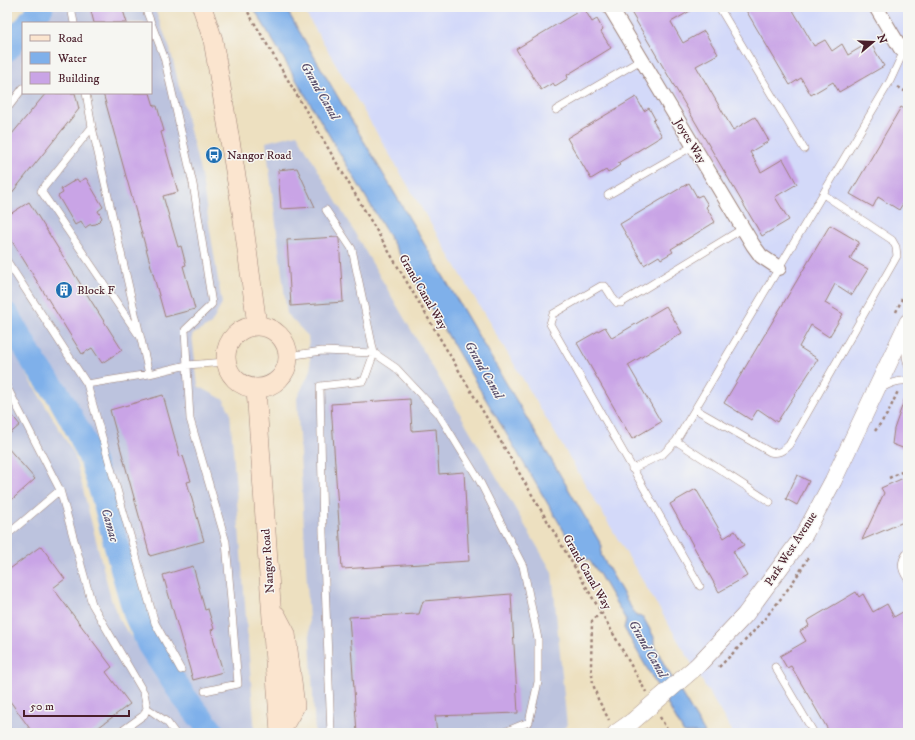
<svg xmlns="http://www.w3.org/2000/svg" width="915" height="740" viewBox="0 0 915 740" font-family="'IM FELL DW Pica',serif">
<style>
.built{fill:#d3d9f9}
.industrial{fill:#bcc3de}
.water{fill:#7fb0ea;stroke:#64688a}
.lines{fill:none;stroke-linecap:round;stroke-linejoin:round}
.river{stroke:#7fb0ea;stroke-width:25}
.building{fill:#c9a4e6}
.service-casing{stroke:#9c8076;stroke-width:8}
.minor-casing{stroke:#9c8076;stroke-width:16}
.tertiary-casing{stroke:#9c8076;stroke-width:18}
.secondary-casing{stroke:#9c8076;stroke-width:20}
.path{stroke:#9c8076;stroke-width:2.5;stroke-dasharray:3 3;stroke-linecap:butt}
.service{stroke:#fff;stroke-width:7}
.minor{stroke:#fff;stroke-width:14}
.tertiary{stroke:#fff;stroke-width:17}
.secondary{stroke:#fbe5cf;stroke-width:19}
.tertiary-bridge-casing{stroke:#9c8076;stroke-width:18;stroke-linecap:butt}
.tertiary-bridge{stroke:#fff;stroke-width:17}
.labels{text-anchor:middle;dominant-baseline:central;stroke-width:3;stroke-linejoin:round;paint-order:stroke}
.street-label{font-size:12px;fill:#4a1f2b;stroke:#f6f6f2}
.poi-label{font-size:12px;fill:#4a1f2b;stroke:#f6f6f2;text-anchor:start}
.water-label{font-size:13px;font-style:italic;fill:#5d526e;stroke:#f6f6f2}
</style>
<rect width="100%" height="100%" fill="#f6f6f2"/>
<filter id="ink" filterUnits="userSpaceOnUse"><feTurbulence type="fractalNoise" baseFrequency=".025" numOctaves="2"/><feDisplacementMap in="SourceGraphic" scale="8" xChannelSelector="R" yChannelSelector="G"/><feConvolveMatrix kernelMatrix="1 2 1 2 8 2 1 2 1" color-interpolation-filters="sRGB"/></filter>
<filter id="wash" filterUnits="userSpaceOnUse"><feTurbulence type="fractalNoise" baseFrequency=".012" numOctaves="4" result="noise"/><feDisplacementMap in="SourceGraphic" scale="16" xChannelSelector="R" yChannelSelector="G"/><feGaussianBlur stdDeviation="0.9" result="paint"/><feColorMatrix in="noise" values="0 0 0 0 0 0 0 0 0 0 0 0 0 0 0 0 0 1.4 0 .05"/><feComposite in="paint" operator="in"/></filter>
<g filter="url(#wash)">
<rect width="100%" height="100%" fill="#ede0c0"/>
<path class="built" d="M302,7H908V733H733Z"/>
<path class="industrial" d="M49,7H154L170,49L201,175L222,304L211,324L192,335L198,386L224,400L230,412L255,733H221L201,708L154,642L88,436L7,304V63L23,41V93H151V23H37Z
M297,134L552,572L567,726L555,733H315L297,398L311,370L308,336L287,314L266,142Z
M7,341L74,454L111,599L119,619L168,693L199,733H7Z"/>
<path class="water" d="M253,7H285L602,546L601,555L636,616L643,617L654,637V644L665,666L705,733H684L624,628L626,620L598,572L589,560L580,558Z"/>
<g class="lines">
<path class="river" d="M29,23L41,7
M7,49L23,30
M7,315L35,364L59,396L79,432L93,463L107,509L119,556L136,615L149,644L184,697L213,733"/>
</g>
<g id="blocks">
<path class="building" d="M90,7H122L127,23H94Z
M628,7H697L671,22L683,43L704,31L718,54L696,66L733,130L755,117L769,141L750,152L761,172L783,159L797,184L775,197L789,220L762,236Z
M744,7H791L814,46L825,40L832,51L842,44L848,55L870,42L884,66L839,92L833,82L811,95L801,78L790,85Z
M584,8L592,22L597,19L603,30L601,32L611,48L567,75L568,78L555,86L553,83L541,90L516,49Z
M46,93H75L79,109L7,199V140Z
M103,93H150L154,106H157L164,131L161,132L178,192L163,196L178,247L181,246L186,265L183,266L195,309L165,317Z
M636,97L644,111L649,108L655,119L653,121L662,136L618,163L620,165L608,173L606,170L591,179L567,138Z
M901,107L908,111V195L899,210L878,197L873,207L850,194Z
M297,168L315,207L281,209L278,170Z
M86,178L103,207L98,211L102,218L96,224L89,225L85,228L81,221L75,225L58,196L63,193L61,189L77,179L79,182Z
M689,183L697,197L702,195L708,205L706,207L715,222L671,249L673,252L661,259L659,256L644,265L620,224Z
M29,202L122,350L102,363L92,348L82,354L7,233V216Z
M830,225L859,242L850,259L868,269L852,295L835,284L825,303L843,314L829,337L811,325L799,347L818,359L777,422L758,409L751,420L724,403Z
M338,237L339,239L343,302L291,306L287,240Z
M666,306L682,333L628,365L661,422L632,439L577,343L605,327L612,338Z
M163,395L180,457L183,456L191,481L187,482L204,541L150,556L110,410Z
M906,395H908V450L892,444L894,429Z
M410,399L412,431L436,429L439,474L464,472L469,561L342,569L331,404Z
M7,409L20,425L7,436Z
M7,447L35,479L7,504Z
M797,475L809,481L797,505L786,499Z
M908,476V520L862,540L884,493L881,488Z
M696,489L724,538L735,531L744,545L733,551L747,576L719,592L670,504Z
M41,546L65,579L53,588L112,667L106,672L130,704L91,733H33L7,697V571Z
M193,566L205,610L208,609L214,629L211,630L223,672L193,680L163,575Z
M856,592L859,597L863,594L873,612L887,604L894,617L908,609V733H830L791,666L787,668L780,656L806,641L800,631L809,626L807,621Z
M511,594L518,713L435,716L437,733H357L349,617L419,614L423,601Z"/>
</g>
</g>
<g filter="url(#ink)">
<use href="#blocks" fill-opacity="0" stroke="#9c8076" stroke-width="1"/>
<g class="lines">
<g class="service-casing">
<path id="service" d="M71,7L74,23
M145,7L164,57L193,184L212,304L185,330L190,419L226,542L238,684L205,691
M719,7L804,149
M86,93L92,127L149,374
M7,109L23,88
M556,110L641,60
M92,127L41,191L138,334
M608,195L693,146
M326,210L352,249L374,353L364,381L320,386L323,533L331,733
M7,261L87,384L155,623L181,670
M906,338V357L908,365
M288,356L322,351L374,353L396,368L438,413L479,480L523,566L538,639V682L529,722L502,733
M87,384L149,374L187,365L226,362
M7,387L60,490L92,604L144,693L147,708L144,715L119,733
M880,389C889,384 897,380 908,381
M695,409L770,452C778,454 783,451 789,445L897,256L896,247L892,240L823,194
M676,441L770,502
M632,469L663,454L676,441L890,81L902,55L901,49
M7,535L60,490
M908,552C900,561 901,570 908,579
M700,586L550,324L553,314L601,286H605L612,297L617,303H621L742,229
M775,667L814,733
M147,708L167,722L175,733
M7,730L9,733"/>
</g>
<g class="minor-casing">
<path id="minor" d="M610,7L753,245L761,256L779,268
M876,7L901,49"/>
</g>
<g class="tertiary-casing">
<path id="tertiary" d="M697,666L745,615L804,535L833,481L908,322
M616,733L633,721"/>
</g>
<g class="secondary-casing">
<path id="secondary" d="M202,7L213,40L242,212L257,325
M226 357a31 31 0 1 1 62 0a31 31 0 1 1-62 0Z
M256,389L280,733
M276,615L286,634L295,706L280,732"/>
</g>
<path class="path" d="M245,7L601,612L646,692
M898,87L908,93
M896,312L908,286
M875,431L888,413L898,391
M889,478L908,469
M601,612L592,621L591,666L593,684L598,699L609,720
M719,667C753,634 785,598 808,558
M660,717L669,733"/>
<use href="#service" class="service"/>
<use href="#minor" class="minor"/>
<use href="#tertiary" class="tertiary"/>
<use href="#secondary" class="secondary"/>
<g class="tertiary-bridge-casing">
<path id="tertiary-bridge" d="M633,721L697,666"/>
</g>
<use href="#tertiary-bridge" class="tertiary-bridge"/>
</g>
</g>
<defs>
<g id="bus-disc" transform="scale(0.9)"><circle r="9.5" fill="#1f6fb2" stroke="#f6f6f2"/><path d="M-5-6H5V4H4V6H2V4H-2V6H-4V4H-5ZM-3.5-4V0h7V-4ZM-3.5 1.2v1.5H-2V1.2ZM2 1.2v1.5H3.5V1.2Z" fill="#fff"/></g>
<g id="building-disc" transform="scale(0.9)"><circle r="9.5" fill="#1f6fb2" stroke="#f6f6f2"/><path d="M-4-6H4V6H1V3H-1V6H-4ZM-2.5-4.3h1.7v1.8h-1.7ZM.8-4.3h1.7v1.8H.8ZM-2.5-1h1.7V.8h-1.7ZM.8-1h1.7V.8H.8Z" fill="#fff"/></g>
</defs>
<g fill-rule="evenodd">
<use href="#bus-disc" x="214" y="155"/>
<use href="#building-disc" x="64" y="290"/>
</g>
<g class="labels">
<g class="street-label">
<text transform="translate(690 141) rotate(59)">Joyce Way</text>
<text transform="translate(423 292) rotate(60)">Grand Canal Way</text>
<text transform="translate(791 549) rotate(-57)">Park West Avenue</text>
<text transform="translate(268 561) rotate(-94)">Nangor Road</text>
<text transform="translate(587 572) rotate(60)">Grand Canal Way</text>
</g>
<g class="poi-label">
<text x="227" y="155">Nangor Road</text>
<text x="77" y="290">Block F</text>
</g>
<g class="water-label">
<text transform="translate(320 91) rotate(60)">Grand Canal</text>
<text transform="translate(484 370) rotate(60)">Grand Canal</text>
<text transform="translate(110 525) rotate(74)">Camac</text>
<text transform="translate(648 649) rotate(60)">Grand Canal</text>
</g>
</g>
<rect width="915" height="740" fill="none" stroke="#f6f6f2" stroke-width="24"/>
<rect x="22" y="22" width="130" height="72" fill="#f6f6f2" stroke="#b1a0a2"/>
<rect x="30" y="35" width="20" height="6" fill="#fbe5cf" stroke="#b1a0a2"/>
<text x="58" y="42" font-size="12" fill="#4a1f2b">Road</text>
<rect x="30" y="52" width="20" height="12" fill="#7fb0ea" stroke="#b1a0a2"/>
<text x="58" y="62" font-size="12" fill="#4a1f2b">Water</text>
<rect x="30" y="72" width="20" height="12" fill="#c9a4e6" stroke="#b1a0a2"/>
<text x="58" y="82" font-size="12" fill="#4a1f2b">Building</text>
<g transform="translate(873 42) rotate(71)" stroke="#f6f6f2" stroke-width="3" paint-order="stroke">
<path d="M0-3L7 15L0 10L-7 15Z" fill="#4a1f2b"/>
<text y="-6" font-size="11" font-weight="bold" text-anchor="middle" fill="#4a1f2b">N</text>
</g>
<path d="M24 710v6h105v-6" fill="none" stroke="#4a1f2b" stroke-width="2"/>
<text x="30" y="710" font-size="12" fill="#4a1f2b" stroke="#f6f6f2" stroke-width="3" paint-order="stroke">50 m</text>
</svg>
